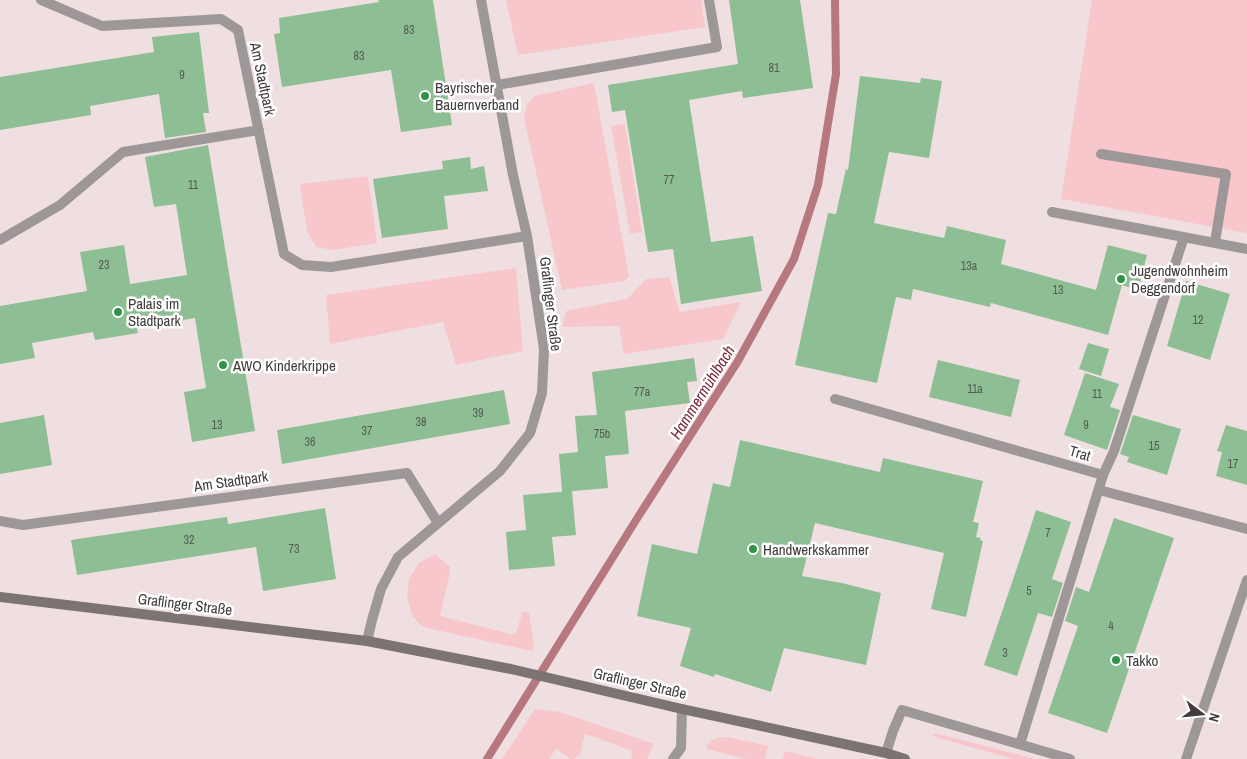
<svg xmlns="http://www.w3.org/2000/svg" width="1247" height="759" viewBox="0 0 1247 759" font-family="'Archivo Narrow',sans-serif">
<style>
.green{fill:#f8c7cb}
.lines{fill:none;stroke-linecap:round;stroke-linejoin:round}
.stream{stroke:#b6777e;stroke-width:8}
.building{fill:#8ebe93}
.lane{stroke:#9e9798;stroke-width:10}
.street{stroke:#9e9798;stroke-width:10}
.secondary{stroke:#7c7373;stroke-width:10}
.poi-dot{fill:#319348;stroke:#fff;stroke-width:2}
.labels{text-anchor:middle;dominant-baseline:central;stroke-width:5;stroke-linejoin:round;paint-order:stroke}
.number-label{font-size:12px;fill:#545c51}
.street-label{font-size:15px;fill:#413b3b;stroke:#fff}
.poi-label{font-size:15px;fill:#413b3b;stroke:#fff;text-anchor:start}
.water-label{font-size:16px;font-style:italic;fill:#7a2b3a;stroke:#fff}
</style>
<rect width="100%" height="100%" fill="#f0dfe1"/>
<path class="green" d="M506,0H701L705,27L518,55Z
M1092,0H1247V233L1061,199Z
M594,83L629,276L625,281L562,290L524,118L527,104L534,96Z
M625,124L642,232L630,234L611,126Z
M368,176L377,243L333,250L316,247L307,231L300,184Z
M516,268L523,351L456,365L443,322L330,344L326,295Z
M669,277L680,312L741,302L723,339L624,354L619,326L562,327L566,311L627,299L646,279Z
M435,554L450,567V573L440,616L515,635L523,611L529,613L534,647L532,651L423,627L412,616L407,596L409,579L419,563Z
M535,709L560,712L654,744L647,759H632L631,750L585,734L580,755L574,759H571L556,749L549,759H502Z
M935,733L1035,759H1036H1013L932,736Z
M728,737L768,746L765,759H746L706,749C710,737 717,738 728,737Z
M785,751L817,759H783Z"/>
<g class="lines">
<path class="stream" d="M487,759L638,517L738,361L794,259L818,185L836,74L835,0"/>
</g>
<path class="building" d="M378,0H433L452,125L401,132L391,70L282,87L274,34L280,33L279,18L379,2Z
M729,0H800L813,88L743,98L742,91L689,100L711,242L753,236L762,291L681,304L673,249L648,252L625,110L612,112L608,85L738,64Z
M199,32L209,113H203L206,132L165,138L159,94L90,106L91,115L0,130V77L154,52L152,37Z
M860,76L920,83L921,78L942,81L929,158L889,152L874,223L944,238L947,226L1006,240L1001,264L1096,290L1108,245L1147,255L1138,290L1122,285L1108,335L991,303L990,307L913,289L911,300L896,297L877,383L795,365L828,213L836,214L846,169L848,170Z
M208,145L255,431L192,442L184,392L206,388L195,318L137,328L138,333L95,340L93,332L32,343L35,358L0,364V306L87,291L80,252L124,245L130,284L187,275L176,204L154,207L145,157Z
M470,157L471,169L484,166L488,191L444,196L448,229L382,238L373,179L443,169L442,161Z
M1186,281L1230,294L1210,360L1167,346Z
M1088,343L1109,349L1101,376L1079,369Z
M694,358L697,381L687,382L690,403L625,411L629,454L605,456L608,488L562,492L559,454L578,452L575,416L597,415L592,372Z
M938,360L1020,380L1011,417L929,397Z
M1085,373L1119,384L1110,407L1120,410L1107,450L1064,435Z
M504,390L510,424L282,464L277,430Z
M44,415L52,465L0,474V423Z
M1133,415L1181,429L1167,475L1127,462L1129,457L1120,454Z
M1226,425L1247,431V485L1216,476L1222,452L1217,451Z
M740,440L880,472L883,458L983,481L973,522L979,523L976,537L981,538L980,540L983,541L966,617L931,609L944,553L815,523L802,576L842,583L881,593L866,665L784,648L771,692L715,674L714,677L680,666L691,628L637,616L652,544L697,554L713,483L730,487Z
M572,491L576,535L552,537L555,566L509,570L506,532L526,530L523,495Z
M325,508L336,579L263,591L256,547L77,575L71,540L227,517L228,524Z
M1036,510L1071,522L1052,579L1063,583L1052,617L1038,613L1017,676L984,665L1025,544Z
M1114,518L1174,538L1107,733L1048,713L1078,626L1065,621L1076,587L1089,592Z"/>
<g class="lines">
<path class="lane" d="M497,85L717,47L709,0
M1101,154L1226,174L1215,242
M1020,744L1103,475
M673,759L681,748L682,709"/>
<path class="street" d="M41,0L102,26L221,19L238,30L284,254L302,265L331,267L527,236
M1052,212L1247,249
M0,240L60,205L123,152L259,130
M835,399L1103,475L1114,451L1184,237
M1099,490L1247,529
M0,521L23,525L407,473L438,523
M367,641L372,620L381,589L398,557L500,471L530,433L542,393L544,349L527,236L513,175L481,0
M886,753L893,731L902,710L1070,759
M1186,759L1247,580"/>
<path class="secondary" d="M0,597L367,641L511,669L682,709L886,753L905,759"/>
</g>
<g class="poi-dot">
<circle cx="425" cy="96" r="5"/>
<circle cx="1121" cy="279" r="5"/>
<circle cx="118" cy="312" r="5"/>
<circle cx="223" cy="365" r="5"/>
<circle cx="753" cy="549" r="5"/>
<circle cx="1116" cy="660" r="5"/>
</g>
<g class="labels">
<g class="number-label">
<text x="409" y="30">83</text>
<text x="359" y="56">83</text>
<text x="774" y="68">81</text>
<text x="182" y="75">9</text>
<text x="669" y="180">77</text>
<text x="193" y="185">11</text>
<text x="104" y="265">23</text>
<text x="969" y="266">13a</text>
<text x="1058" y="290">13</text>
<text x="1198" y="320">12</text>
<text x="975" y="389">11a</text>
<text x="642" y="392">77a</text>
<text x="1097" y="394">11</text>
<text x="478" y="413">39</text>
<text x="421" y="422">38</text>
<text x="217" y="425">13</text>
<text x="1086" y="425">9</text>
<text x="367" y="431">37</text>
<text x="602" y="434">75b</text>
<text x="310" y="442">36</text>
<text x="1154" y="446">15</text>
<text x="1233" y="464">17</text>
<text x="1048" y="533">7</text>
<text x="189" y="540">32</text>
<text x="294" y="549">73</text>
<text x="1029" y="591">5</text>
<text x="1111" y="626">4</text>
<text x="1005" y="653">3</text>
</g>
<g class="street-label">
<text transform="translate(263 79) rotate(78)">Am Stadtpark</text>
<text transform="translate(551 304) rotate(83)">Graflinger Straße</text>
<text transform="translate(1080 453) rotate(16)">Trat</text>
<text transform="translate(231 481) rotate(-8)">Am Stadtpark</text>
<text transform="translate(185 604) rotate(7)">Graflinger Straße</text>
<text transform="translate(640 683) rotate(13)">Graflinger Straße</text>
</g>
<g class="poi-label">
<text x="435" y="87">Bayrischer<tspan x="435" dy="17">Bauernverband</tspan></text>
<text x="1131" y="270">Jugendwohnheim<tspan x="1131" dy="17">Deggendorf</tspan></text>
<text x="128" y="303">Palais im<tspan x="128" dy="17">Stadtpark</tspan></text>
<text x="233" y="365">AWO Kinderkrippe</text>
<text x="763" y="549">Handwerkskammer</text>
<text x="1126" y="660">Takko</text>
</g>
<g class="water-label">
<text transform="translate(702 392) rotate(-58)">Hammermühlbach</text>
</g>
</g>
<g transform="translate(1202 714) rotate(106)" stroke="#ffffff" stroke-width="4" paint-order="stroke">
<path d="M0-4L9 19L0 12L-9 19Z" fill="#413b3b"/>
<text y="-8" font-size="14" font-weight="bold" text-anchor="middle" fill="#413b3b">N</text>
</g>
</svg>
